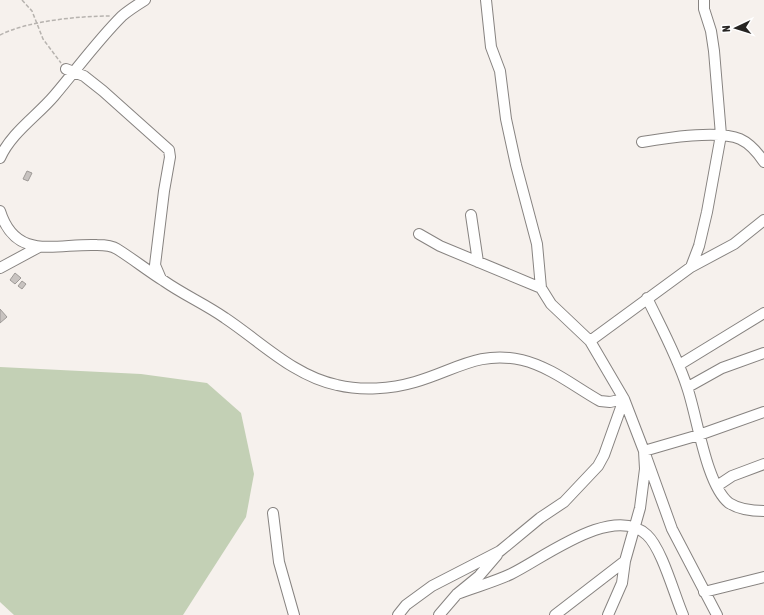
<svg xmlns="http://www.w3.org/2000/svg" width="764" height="615" viewBox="0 0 764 615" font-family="'Asap Condensed',sans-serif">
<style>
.green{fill:#c3d0b5}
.building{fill:#c8c3c0;stroke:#9e9a97}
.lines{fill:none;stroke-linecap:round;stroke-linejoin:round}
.minor-casing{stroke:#878380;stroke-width:12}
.path{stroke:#b7b3af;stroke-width:1.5;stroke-dasharray:4 2;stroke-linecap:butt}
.minor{stroke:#fff;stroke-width:10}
</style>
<rect width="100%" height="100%" fill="#f6f1ed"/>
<path class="green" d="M0,367L141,374L207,383L241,413L254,474L246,517L183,615H14L0,602Z"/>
<path class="building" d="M27,171L32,173L28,181L23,179Z
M15,273L21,278L15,284L10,280Z
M22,281L26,284L22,289L18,286Z
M0,309L7,317L0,323Z"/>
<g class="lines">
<g class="minor-casing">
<path id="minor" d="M486,0L491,47L500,71L506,119L516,165L537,244L541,288L551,304L590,341L624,399L644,451L672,529L717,615
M66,69L84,76L103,91L169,150L170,157L164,191L155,265L161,279
M642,142C665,138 719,130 740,139C751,144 758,153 764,162
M0,158C11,133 37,116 54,96C77,69 97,41 122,16C129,10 137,5 145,0
M0,211C16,262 57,243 97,245C103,245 111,245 117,249C133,259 148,271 164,281C184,295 205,304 225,318C261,342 294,376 337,385C362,391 391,389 415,382C454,371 479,350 522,360C551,367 575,387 600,401L610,402L624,399
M471,215L478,262
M419,234L440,246L541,288
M691,267L699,246L707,212L721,135L714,51L711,31L704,9V0
M0,268L39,247
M647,298C661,327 677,356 687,387C697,415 706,485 729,503C740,510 752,511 764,511
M590,341L691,267L734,244L764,220
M679,365L764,313
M688,387L722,368L764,353
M717,486L732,476L764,464
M273,513L279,562L294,615
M704,592L764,577
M457,594C475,587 494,582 511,574C544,558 613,503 647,535C662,549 674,594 683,615
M398,615L406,605L432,586L500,551L540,518L564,502L598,466L604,455L624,399
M439,615L457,594L479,576L497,555
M555,615L625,561
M608,615L622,583L625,561L640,508L645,469L644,451L699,435L764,412"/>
</g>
<path class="path" d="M22,0L32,11L43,39L61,63
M0,35C27,21 79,16 110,16"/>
<use href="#minor" class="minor"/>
</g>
<g transform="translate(736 28) rotate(266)" stroke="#ffffff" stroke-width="3" paint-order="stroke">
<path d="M0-3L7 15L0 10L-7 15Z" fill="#262422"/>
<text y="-6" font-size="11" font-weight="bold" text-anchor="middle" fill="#262422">N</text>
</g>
</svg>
